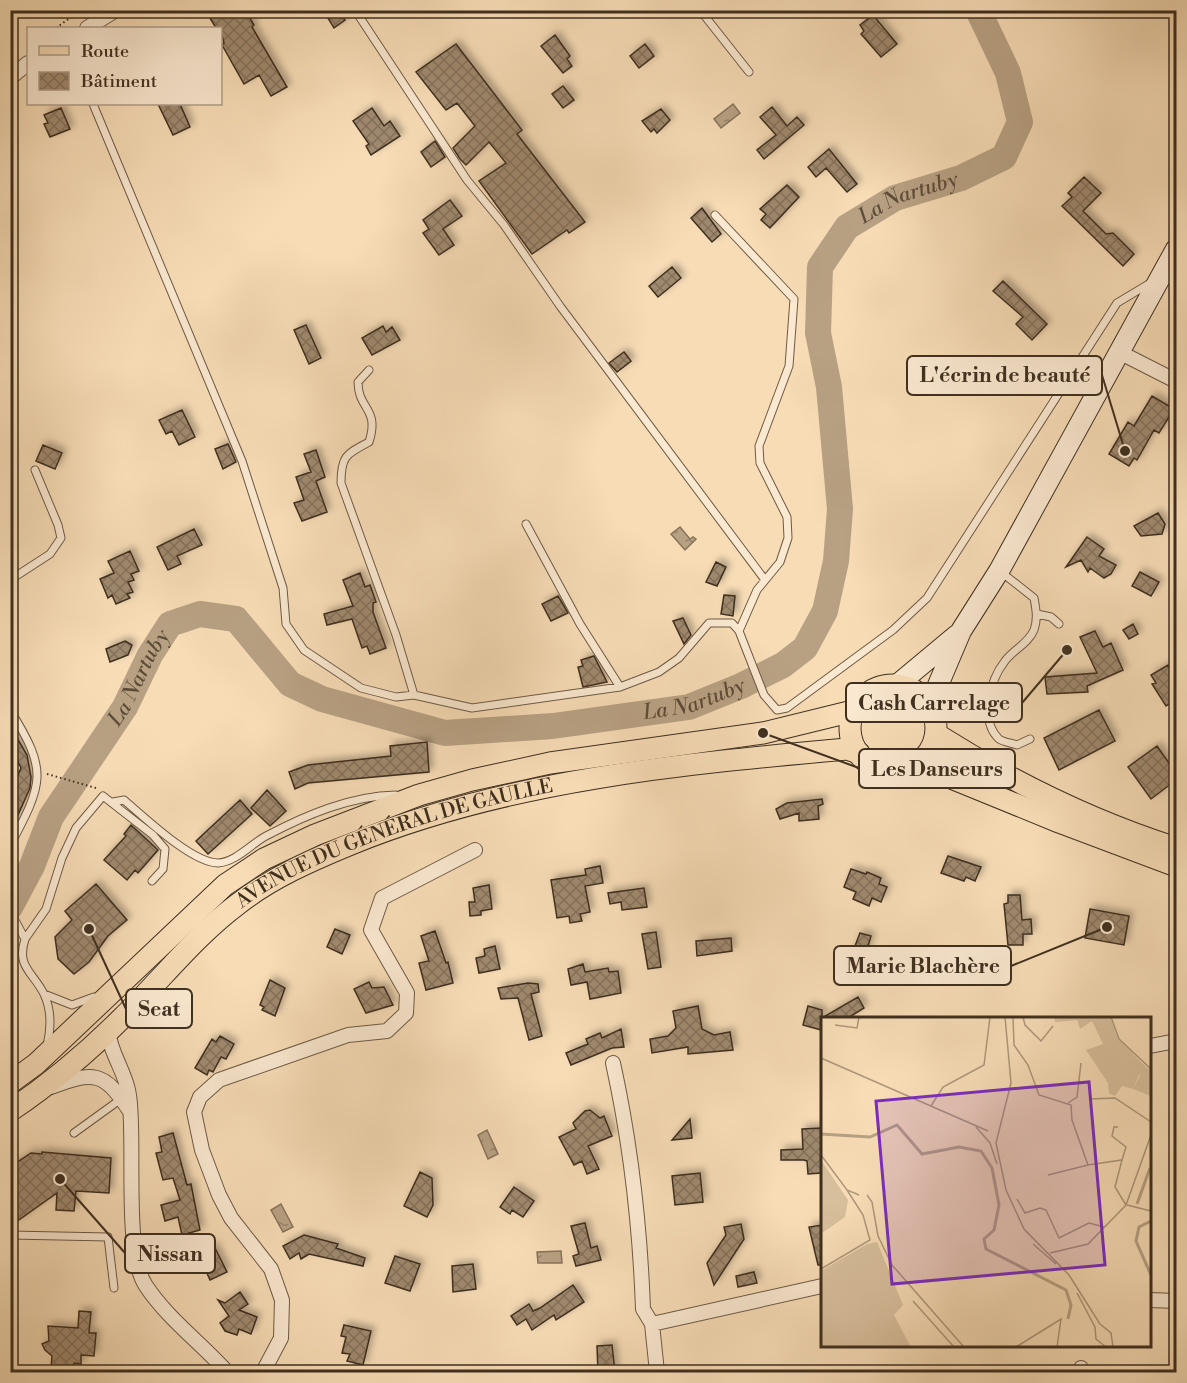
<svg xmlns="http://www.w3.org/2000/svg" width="1187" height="1383" viewBox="0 0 1187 1383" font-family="'Libre Bodoni',serif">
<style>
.water{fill:url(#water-ripples);stroke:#88735b;stroke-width:1.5}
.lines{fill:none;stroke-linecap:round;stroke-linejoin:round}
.river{stroke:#b8a183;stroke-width:26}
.building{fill:url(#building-cross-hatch);stroke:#3f2f1f;stroke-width:1.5;filter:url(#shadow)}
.service-casing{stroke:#6d5a45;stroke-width:9}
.minor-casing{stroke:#6d5a45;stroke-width:16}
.secondary-casing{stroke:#3f2f1f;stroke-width:22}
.primary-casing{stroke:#3f2f1f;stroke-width:23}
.path{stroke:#3f2f1f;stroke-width:2;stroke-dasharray:1.5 3;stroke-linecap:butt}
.service{stroke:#fae8d0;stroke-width:7}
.minor{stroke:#fae8d0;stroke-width:14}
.secondary{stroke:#fae8d0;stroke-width:20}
.primary{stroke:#f7dcb6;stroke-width:21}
.labels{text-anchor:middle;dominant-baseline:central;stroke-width:6;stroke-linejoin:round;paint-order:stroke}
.street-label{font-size:20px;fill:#3f2f1f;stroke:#fae8d0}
.water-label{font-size:21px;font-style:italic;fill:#5d4c38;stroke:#fae8d0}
.inset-river{fill:none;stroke:#b8a183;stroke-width:3}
.inset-road{fill:none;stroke:#ad977a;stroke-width:1.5}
.view{fill:#7b2cbf;fill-opacity:0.15;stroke:#7b2cbf;stroke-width:3}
.inset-edge{fill:none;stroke:#3f2f1f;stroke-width:3}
.leader{fill:none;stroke:#3f2f1f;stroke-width:2}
.callout-dot{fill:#3f2f1f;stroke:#fae8d0;stroke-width:2}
.callout{fill:#fae8d0;stroke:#3f2f1f;stroke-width:2}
.callout-label{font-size:21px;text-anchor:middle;font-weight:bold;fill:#3f2f1f}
</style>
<defs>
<pattern id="water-ripples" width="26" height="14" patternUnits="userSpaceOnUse" patternTransform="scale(1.5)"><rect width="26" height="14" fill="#b8a183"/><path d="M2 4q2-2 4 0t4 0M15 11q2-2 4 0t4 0" fill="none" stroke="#97846b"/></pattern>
<pattern id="building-cross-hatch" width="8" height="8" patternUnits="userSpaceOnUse" patternTransform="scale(1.5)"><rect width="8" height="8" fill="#9f896e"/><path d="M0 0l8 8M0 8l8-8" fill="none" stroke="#83705a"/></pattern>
<filter id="shadow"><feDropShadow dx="4" dy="-4" stdDeviation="3" flood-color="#0004"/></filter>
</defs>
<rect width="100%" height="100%" fill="#f7dcb6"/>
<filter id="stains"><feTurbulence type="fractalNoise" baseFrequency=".00333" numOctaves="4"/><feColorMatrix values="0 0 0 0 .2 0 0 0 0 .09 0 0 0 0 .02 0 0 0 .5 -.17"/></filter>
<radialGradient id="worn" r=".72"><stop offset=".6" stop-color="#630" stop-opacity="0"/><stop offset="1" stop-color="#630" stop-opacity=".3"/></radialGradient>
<path class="water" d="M733,104L740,113L721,128L714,119Z
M680,527L690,539L693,537L696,539L685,550L671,534Z
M487,1130L498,1154L488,1159L478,1135Z
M281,1204L293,1227L283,1232L271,1210Z
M561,1251L562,1263H538L537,1252Z"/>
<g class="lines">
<path class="river" id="s1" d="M10,907L32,866L51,817L125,707L150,655L170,624L200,614L236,619L290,684L322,699L445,733L553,726L689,707L741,686L783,665L805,648L825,611L836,561L840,509L829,387L818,333L820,267L847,227L895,198L961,178L1004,157L1020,122L1008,73L978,10"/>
</g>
<path class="building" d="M205,10H245L254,25L252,27L287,87L271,96L259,75L244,84L222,45L224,43L220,28H216Z
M323,10H338L345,20L334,28Z
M873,15L897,44L881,57L861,34L864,31L860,25Z
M555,35L570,56L567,59L572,66L563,73L541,46Z
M456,44L522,130L517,134L585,222L569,233L567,230L532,254L479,181L506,163L489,142L466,165L460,159L453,148L475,126L457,103L446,110L416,72Z
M645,44L654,56L639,68L630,56Z
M563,86L574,100L563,108L552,94Z
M158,104H180L190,127L173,135Z
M772,107L787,126L797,117L804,125L764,159L757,150L776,135L760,117Z
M61,108L70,129L50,137L44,124L48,123L44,115Z
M372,108L384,126L390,121L400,136L371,155L366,146L369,144L353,121Z
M661,109L670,120L657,133L654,129L651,132L642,121Z
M435,141L445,157L431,167L421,152Z
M829,149L857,184L847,192L826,168L816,177L808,167Z
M1084,177L1101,193L1083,211L1106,234L1113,233L1134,254L1123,266L1062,206L1072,197L1068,193Z
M787,185L799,197L770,228L761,220L766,214L760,209Z
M450,200L462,216L443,229L454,245L439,255L423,233L429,229L423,220Z
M702,208L721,234L712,242L691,218Z
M672,267L681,278L658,297L649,286Z
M1003,281L1047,324L1032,340L1016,324L1023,317L993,291Z
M306,325L321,358L309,364L294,330Z
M383,326L386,332L392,327L400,340L372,355L362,338Z
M624,352L631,361L617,372L609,363Z
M1152,396L1174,409L1159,433L1154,430L1137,460L1134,458L1129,466L1109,454L1128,422L1134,426Z
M182,410L195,437L179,445L172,431L166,434L159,420Z
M228,444L236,462L223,469L215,449Z
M43,445L62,453L55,469L36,461Z
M316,450L325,477L316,481L327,512L302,521L294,503L304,500L296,477L311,472L304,454Z
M1158,513L1165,524L1162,534L1141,536L1134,526Z
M194,529L202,545L177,556L181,564L168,570L157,547Z
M1087,537L1104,549L1099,556L1116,565L1111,574L1104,578L1090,568L1088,572L1081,560L1066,567Z
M130,551L139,571L131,574L134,580L128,582L133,592L127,594L130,598L116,604L112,595L108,598L100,579L114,573L108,561Z
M716,562L726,567L717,586L706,582Z
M1140,572L1159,582L1151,596L1132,586Z
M360,573L365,587L370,585L376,602L373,603V612L386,648L370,654L367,646L362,648L352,619L327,625L324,614L353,606L343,580Z
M724,595L735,596L733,616L721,614Z
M558,596L568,613L551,621L542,604Z
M683,618L691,635L684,644L673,621Z
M1133,624L1138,634L1129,639L1123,630Z
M1095,631L1103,647L1111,643L1123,670L1087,686L1088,692L1047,694L1045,677L1097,673L1080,637Z
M125,641L132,645L128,655L110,662L106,649Z
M594,656L607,682L583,687L578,667L583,666L581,660Z
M1168,665L1176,679V699L1166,706L1152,684L1156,683L1151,675Z
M1099,710L1115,741L1059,770L1044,738Z
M10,726L27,755L31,777L30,788L10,833V792L21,768L10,747Z
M427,742L429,772L308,783L295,789L289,772L308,765L391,756L390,746Z
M1157,746L1176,773V780L1151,799L1128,767Z
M267,790L286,811L270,826L251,808Z
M822,799L823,804L818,806L819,819L799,821V813L780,819L776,809L787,803Z
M240,800L252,814L208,854L196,841Z
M131,825L158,850L138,873L135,870L127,880L104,860L126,836L124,834Z
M948,856L981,867L975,881L966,877L964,881L941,873Z
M600,866L603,883L585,886L590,912L580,914L582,921L570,923L569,916L557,918L551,880L586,875L585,869Z
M851,869L866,874L867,872L881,878L879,884L887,887L881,902L872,898L869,906L853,899L856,892L844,887Z
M96,884L127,920L108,936L89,962L74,974L58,959L55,937L72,920L65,911Z
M489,885L492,909L481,911V915L470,916L469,902H475L473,888Z
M644,888L647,907L622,910L621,902L610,904L608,893Z
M1008,895H1020L1022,920L1031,919L1032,934H1023V945H1008L1004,904L1008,903Z
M1090,909L1129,916L1124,945L1085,938Z
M335,929L350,935L342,954L327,947Z
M435,931L446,963L448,962L453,983L426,990L419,963L429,961L421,936Z
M656,932L661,967L648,969L642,934Z
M860,933L871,936L863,963L850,959Z
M731,938L732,951L697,956L696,941Z
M495,946L500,969L479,973L476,958L485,956L484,949Z
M583,964L585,972L608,968L609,972L618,971L621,993L590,999L587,982L571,985L568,969Z
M270,980L285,988L275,1016L262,1010L264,1007L260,1005Z
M369,982L372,988L384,987L393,1005L366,1013L354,989Z
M528,983L538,984L539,992L531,994L542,1036L529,1040L518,998L501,999L498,988Z
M858,997L864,1008L848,1018H822L821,1030L803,1025L808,1006L822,1010V1018Z
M698,1006L702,1029L714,1035L730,1032L733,1050L688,1054V1047L652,1053L650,1039L668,1036L676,1028L673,1011Z
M621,1029L624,1047L612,1048L571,1065L566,1053L588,1044L586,1039L600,1033L602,1038Z
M220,1036L234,1044L226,1059L221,1057L213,1072L209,1070L207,1075L195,1068L212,1039L216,1042Z
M590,1110L600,1118L604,1116L612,1136L588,1146L599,1169L587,1174L582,1161L574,1165L559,1137L576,1129L573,1123L585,1111Z
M690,1119L692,1138L672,1140Z
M821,1128V1173L808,1174L807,1161L804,1160H781V1150L803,1149L802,1129Z
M173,1133L187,1185L191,1184L200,1230L182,1235L178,1217L165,1221L161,1205L180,1200L173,1178L163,1180L156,1153L162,1152L159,1137Z
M42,1152L111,1158L109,1193L76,1191L74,1211L56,1210L57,1193L16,1222L10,1214V1167L31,1153L42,1154Z
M420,1172L432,1178L433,1205L427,1217L404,1206Z
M700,1173L703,1202L675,1205L672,1176Z
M514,1187L534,1201L523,1217L512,1210L510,1214L500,1207Z
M585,1223L591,1248L597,1246L601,1260L576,1266L573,1256L579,1254L571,1226Z
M741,1224L744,1239L714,1285L707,1263L726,1235L724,1227Z
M822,1225V1265H818L809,1227Z
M304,1235L338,1244L336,1248L365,1258L363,1266L309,1254L301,1259L299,1253L290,1259L283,1246Z
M214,1246L227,1272L210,1280L206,1271L202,1273L199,1267L191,1271L186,1260Z
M395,1256L420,1264L410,1291L385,1283Z
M473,1264L476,1289L453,1292L452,1266Z
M754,1272L757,1283L738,1287L736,1276Z
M573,1285L584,1302L556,1320L554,1315L532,1330L526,1319L517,1325L511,1316L529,1304L533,1311L540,1308Z
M240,1292L248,1304L239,1310L257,1317L251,1334L239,1329L237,1335L225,1331L220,1323L229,1316L218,1300L225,1303Z
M79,1311L91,1312L89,1333H96L94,1356L81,1355V1364L74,1363V1370L51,1368L52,1356L45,1350L42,1344L49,1341L48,1326L78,1328Z
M344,1325L371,1331L363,1365L347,1361L350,1354L342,1353L346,1337L341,1336Z
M612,1345L615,1372H598L597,1346Z"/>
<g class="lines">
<g class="service-casing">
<path id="service" d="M355,10L467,180L504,225L560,306L765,580
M700,10L749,72
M93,104L242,461L283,588L286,624L304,650L361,688L396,697L414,695L472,708L620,687L659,672L679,658L709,623H732L739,631
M715,215L794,299L789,366L759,446L760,463L787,517L788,538L780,562L757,590L739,631L764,695L777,710L787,708L893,630L927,598L1117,303L1152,282
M369,370L358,382C358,410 380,408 369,442C346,454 341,456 341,483L396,635L414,695
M526,524L580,624L620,687
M1001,572L1034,598C1036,609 1038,619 1034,630C1028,644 1014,649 1005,661C990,680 979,720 999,739C1003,742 1011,743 1017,745L1030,739
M10,580L50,554L61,538L58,525L35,470
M1037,614L1051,617L1059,624
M10,710C49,772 43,783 10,846
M113,802L124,800C144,817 192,863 218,863C236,862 251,844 266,836C306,815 350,796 396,795
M10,911L25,939C16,967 33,972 44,994C52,1011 51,1029 47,1046
M25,939L46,909L62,858L76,828L103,796L153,835L165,849L163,869L152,881
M44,994L72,1005L94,997
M74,1133L121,1099
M10,1235L108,1237L114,1288"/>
</g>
<g class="minor-casing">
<path id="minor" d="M87,28L116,10
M10,78L28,63
M1119,352L1176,381
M108,1030C110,1054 126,1072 129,1095C136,1141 123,1252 146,1286C168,1319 201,1343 227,1372
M1150,1046L1176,1041
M613,1063C631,1145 640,1225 643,1309L652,1324
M51,1087C93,1071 104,1071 129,1110
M1150,1300L1176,1301
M263,1372L281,1338L282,1300L271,1269L231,1218L219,1195L202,1150L194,1112L200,1097L219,1080L348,1035L387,1031L406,1013L407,993L371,930L382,898L475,850
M657,1372L652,1324L822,1286
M1081,1372V1368"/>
</g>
<g class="secondary-casing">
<path id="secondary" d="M897,685L957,635
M930,704L961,631L999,571L1176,249"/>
</g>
<g class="primary-casing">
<g id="primary">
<circle cx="893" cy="728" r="43"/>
<path d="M936,734C1012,782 1091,821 1176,848"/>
<path d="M917,764L1059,822L1176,866"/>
<path d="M10,1083L36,1064L225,885L264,859L315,835L419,795L472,780L550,763L763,733L853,711"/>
<path id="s2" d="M10,1111C50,1084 89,1051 123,1017C161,980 195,936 238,904C271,878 312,860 351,844C508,780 680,764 847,749L859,753"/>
</g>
</g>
<path class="path" d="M56,28L81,10
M47,774L96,788"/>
<use href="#service" class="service"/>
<use href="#minor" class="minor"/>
<use href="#secondary" class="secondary"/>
<use href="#primary" class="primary"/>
</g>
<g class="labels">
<g class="street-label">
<text stroke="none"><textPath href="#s2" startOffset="478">AVENUE DU GÉNÉRAL DE GAULLE</textPath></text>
</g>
<g class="water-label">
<text stroke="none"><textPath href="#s1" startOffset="1524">La Nartuby</textPath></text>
<text stroke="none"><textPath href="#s1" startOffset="264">La Nartuby</textPath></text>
<text stroke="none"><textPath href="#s1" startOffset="894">La Nartuby</textPath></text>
</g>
</g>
<g transform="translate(821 1017)">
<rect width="330" height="330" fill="#f7dcb6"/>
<path d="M324,49L330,54V79L312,72Z" fill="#d8bf9c"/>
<path d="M233,0H289L297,22L324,49L325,57L318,58L312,72L301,69L294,79L288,76L287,66L265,33L282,27L271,4L259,12L256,3L234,5ZM0,143L27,183L24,200L1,216ZM56,225L82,288L73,298L90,330H0V254L46,227Z" fill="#d8bf9c"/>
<path class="inset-river" d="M0,117L49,120L76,108L101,137L138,130L160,134L171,151L178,188L173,213L163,222L165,232L245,273L250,288L247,302M316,187L329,151M330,204L318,210L315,224L330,258"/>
<path class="inset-road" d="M184,0L190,66L175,126L185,173L203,212L248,258L279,307L290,316L292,330M192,0L193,28L207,48L218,78L250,88L251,103L267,148L301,143L294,170L305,188M202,0L204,8L220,24L232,9M290,0L298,22L330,52M14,8L36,11L38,0M0,41L167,114M268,82L294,81L330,105M247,86L256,80L260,46M110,89L122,70L163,48L169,0M155,110L169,126L176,147M297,110H293L291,119L305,130L301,143M0,138L26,173L38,178M227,158L267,148M46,178L51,185L57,219L71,248L143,330M196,182L204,196L219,191L225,193L238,221L268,206L283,210M306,188L330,194M212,227L235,247M229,236L267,227L305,188L330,118M0,252L49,223L42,198L26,173M256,276L274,310L275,322L285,330M92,284L133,330M195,330L240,302L236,330"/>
<path class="view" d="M268,65L284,248L71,267L55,84Z"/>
<rect width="330" height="330" class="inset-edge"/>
</g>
<path class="leader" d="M1125 451L1102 375M1067 650L1022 703M763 733L859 768M1107 927L1011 966M89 929L126 1009M60 1179L125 1253"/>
<g class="callout-dot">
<circle cx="1125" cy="451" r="6"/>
<circle cx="1067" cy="650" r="6"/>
<circle cx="763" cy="733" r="6"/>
<circle cx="1107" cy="927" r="6"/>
<circle cx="89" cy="929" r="6"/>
<circle cx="60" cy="1179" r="6"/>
</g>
<g class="callout">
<rect x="907" y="356" width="195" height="39" rx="6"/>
<rect x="846" y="683" width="176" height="39" rx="6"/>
<rect x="859" y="749" width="156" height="39" rx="6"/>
<rect x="834" y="946" width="177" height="39" rx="6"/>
<rect x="126" y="989" width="66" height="39" rx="6"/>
<rect x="125" y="1234" width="90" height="39" rx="6"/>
</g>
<g class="callout-label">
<text x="1005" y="382">L'écrin de beauté</text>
<text x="934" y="710">Cash Carrelage</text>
<text x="937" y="776">Les Danseurs</text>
<text x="923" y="973">Marie Blachère</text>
<text x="159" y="1016">Seat</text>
<text x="170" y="1261">Nissan</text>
</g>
<rect width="1187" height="1383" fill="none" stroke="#f7dcb6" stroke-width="36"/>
<rect x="12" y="12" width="1163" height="1359" fill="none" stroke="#3f2f1f" stroke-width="3"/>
<rect x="18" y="18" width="1151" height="1347" fill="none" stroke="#3f2f1f" stroke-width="1.5"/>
<rect x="27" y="27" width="195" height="78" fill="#fae8d0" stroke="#af9e89" stroke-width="1.5"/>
<rect x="39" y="46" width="30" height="9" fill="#f7dcb6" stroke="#af9e89" stroke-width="1.5"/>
<text x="81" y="57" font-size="18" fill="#3f2f1f">Route</text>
<rect x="39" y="72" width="30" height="18" fill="url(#building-cross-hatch)" stroke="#af9e89" stroke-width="1.5"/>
<text x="81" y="87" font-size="18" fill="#3f2f1f">Bâtiment</text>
<rect width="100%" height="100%" filter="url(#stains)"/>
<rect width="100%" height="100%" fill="url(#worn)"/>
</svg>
